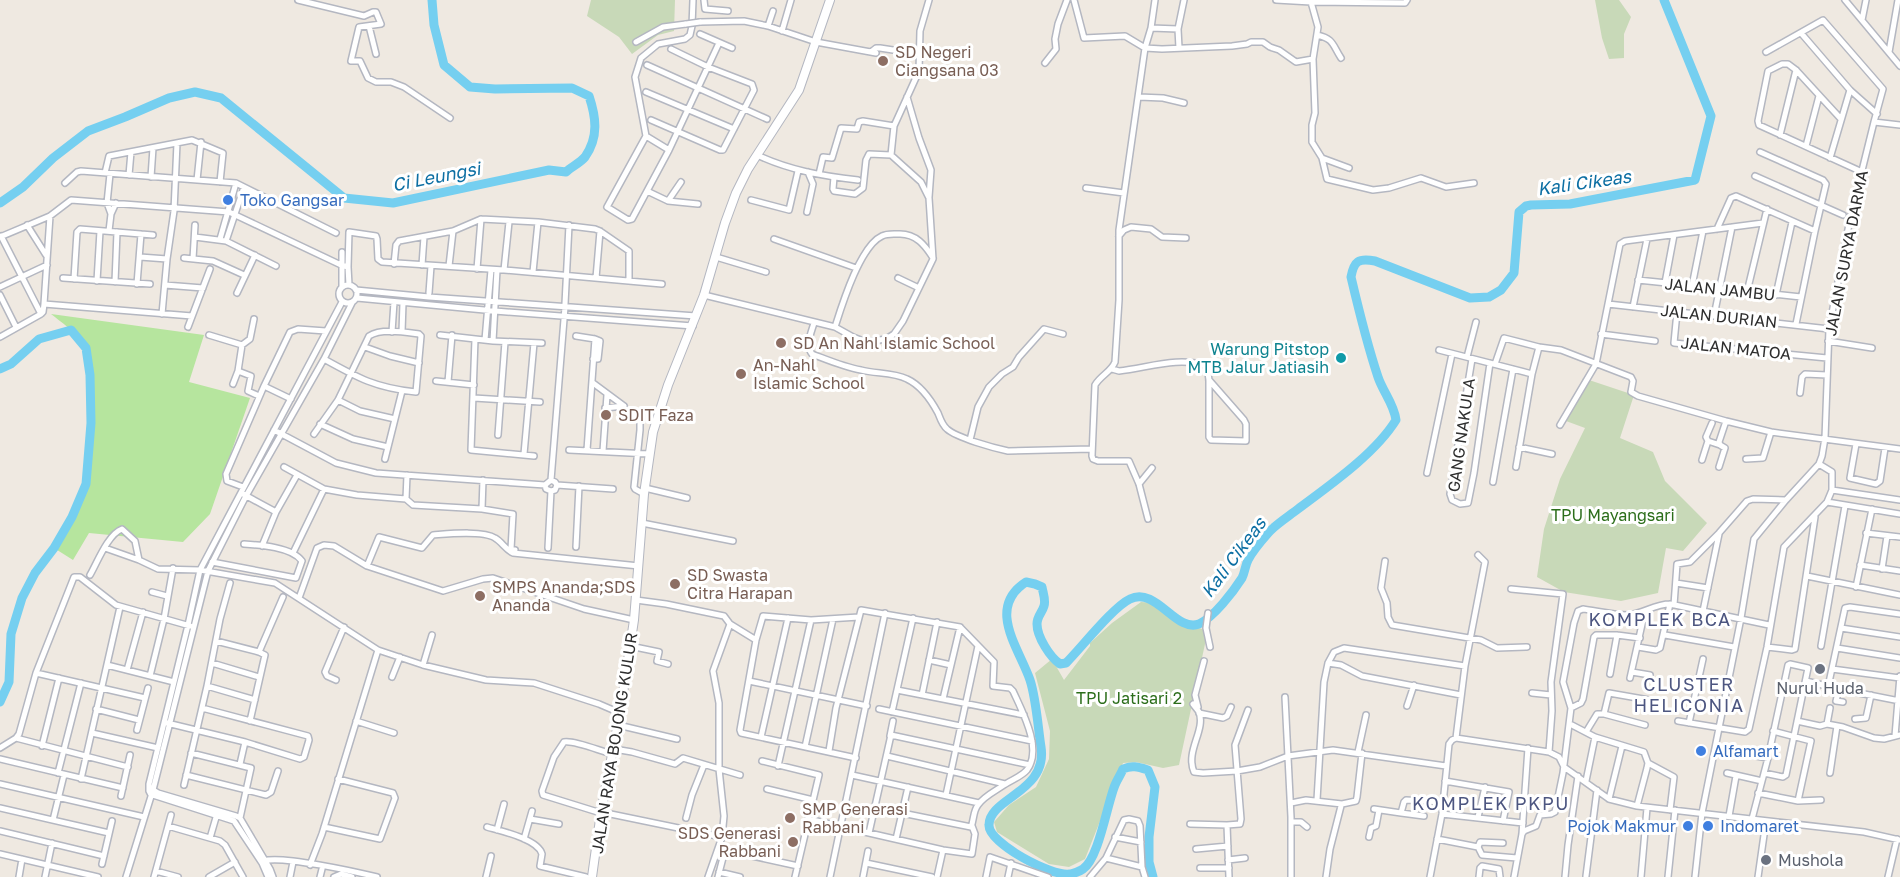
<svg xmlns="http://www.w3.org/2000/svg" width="1900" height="877" viewBox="0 0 1900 877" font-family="'Golos Text',sans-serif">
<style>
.green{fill:#b6e59e}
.cemetery{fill:#c8d9b8}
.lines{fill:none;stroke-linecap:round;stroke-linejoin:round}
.river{stroke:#75cff0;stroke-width:9}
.street-casing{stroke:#b4b7c1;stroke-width:8}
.secondary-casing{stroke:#b4b7c1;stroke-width:10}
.street{stroke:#fff;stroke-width:5}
.secondary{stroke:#fff;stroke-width:8}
.street-bridge-casing{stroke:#b4b7c1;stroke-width:8;stroke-linecap:butt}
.street-bridge{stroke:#fff;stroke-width:5}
.education-dot{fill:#8d6e63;stroke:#fff;stroke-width:2}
.shop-dot{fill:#3f7fe0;stroke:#fff;stroke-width:2}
.culture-dot{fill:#0f9aa8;stroke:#fff;stroke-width:2}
.worship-dot{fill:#6b7280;stroke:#fff;stroke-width:2}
.labels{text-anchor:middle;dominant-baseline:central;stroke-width:6;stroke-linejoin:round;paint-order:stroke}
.education-label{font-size:16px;fill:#785e54;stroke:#fff;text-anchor:start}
.shop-label{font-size:16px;fill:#366cbe;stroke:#fff;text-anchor:start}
.street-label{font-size:16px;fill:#2e2e2e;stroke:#fff}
.culture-label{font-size:16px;fill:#0d838f;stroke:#fff;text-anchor:end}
.park-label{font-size:16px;fill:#2c6e1b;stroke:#fff}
.worship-label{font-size:16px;fill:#5b616d;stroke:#fff}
.water-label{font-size:18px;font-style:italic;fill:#0d6fa3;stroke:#fff}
.neighbourhood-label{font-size:18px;letter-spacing:1.5px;fill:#4d5680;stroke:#fff}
</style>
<rect width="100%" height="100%" fill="#efe9e1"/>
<path class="green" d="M51,314L204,335L189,382L250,398L210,514L183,542L89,533L73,560L54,548C66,528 81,506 86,482C91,455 95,375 87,349C83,337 61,322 51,314Z"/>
<path class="cemetery" d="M591,0H675L674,31L658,35L632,54L619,37L587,16Z
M1595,0H1619L1631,17L1624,34V58L1609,59L1602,38Z
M1583,378L1634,395L1620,438L1653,452L1665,481L1707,523L1683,551L1666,548L1658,593L1621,601L1564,592L1537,577L1544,529L1560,479L1585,428L1566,421Z
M1141,602L1154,603L1183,625L1208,630L1179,765L1163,768L1136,762L1123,763L1085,859L1069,867L1049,864L997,832L994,822L1009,805L1036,787L1049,759L1050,731L1035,673L1052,659L1064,680L1090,646V643L1112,623Z"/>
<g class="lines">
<path class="river" d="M0,203L23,187L53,158L88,131L125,117L169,98L195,92L221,98L344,198L393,203L549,170L566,172C571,167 580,163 585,157C599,137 596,117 589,96L572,88L495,89L470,87L444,65L434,25L432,0
M0,369L11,364L39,339L71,330L86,348L90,375L91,423L86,484L72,517L54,548L35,573L22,598L11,634L9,682L0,702
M1153,877L1149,862V837L1155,787L1148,770C1138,767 1132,765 1123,769C1121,774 1117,780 1115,785C1107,804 1099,858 1083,869C1080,871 1073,874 1070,874C1052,877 988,843 989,825C989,798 1048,792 1041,747C1038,727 1036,698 1030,680C1019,648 986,608 1026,582L1035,584L1042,587C1043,593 1046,600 1044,606C1042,613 1037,616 1037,624C1037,637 1050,657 1060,664L1066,663C1081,648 1113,607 1130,599C1156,586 1176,633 1199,624C1214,617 1233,592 1242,578C1245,572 1245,566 1248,560C1253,550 1262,540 1270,531C1278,523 1289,516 1298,509C1330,485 1375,454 1396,420C1394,404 1383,392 1378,377C1367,344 1359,311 1351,277C1354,261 1358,258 1375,261L1470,298L1489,297L1501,290L1514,273L1519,212L1526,206L1531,205L1570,204L1695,180L1711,116L1664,0"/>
<g class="street-casing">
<path id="street" d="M298,0L364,16L373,12H376L381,24L359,27L351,61H360L368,78L376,82H391L404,87L450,118
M704,0L705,9L728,11
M1074,0L1084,38L1125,36L1145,48L1162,49L1232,46L1247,44L1251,42H1263L1270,47L1279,50L1296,62L1313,59L1318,27L1311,2L1276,0
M1845,0L1900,66
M1311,2L1405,3L1407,0
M1862,20L1866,0
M700,22L744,21L768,26L816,42L876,53
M369,26L376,54
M768,26L773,11
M1151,28L1178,29L1179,48
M1178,29L1184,0
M782,31L791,0
M1801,33L1850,90L1877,114
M700,34L732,48
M1317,35C1334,39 1332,44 1341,58
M636,42L663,27L686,24
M871,52L876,48H880L919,54
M1766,52L1823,20L1883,89L1874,122
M1889,52L1898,0
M1313,59L1315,113L1312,125V142L1322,158L1349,168
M1045,63L1056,49L1055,39L1058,24L1067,0
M647,65L767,119
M646,92L734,129
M907,97L919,138L931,170L929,197
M1139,97L1163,98L1184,103
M1841,119L1796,70L1788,64H1782L1768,71L1758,121L1759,125L1862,172
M651,120L720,150H723L754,90L752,84L708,67L671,49
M1780,135L1796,70
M646,136L669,150L632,219L628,220L607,207L646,136L635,77L641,58L658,44L685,39L690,35L692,26L693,0
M1806,146L1819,96
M669,150L719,43
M1760,152L1823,180L1826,184L1815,231L1796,324
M757,155C789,170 822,176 858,180
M891,155L894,126L919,71L920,31L929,0
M1322,158L1327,179L1373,190L1389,188L1421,178L1446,187L1474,183
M1830,158L1850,90
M105,173L109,156L192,140L223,153L220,182
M110,174L107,203L111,214
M819,174L823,157L832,158L841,128L857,129L859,122L863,121L894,126
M129,175L131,152
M1755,176L1843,215
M151,177L153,148
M197,180L201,142
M65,183L77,172L81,171L236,183L336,233
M1086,188L1124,193
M647,191L668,201L681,182
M751,200L789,210L798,171
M668,201L698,204
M807,212L813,184L808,172
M50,216L44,304L192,316
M27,225L46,255
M1717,229L1731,198L1736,196L1815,231
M109,231L111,214L116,203
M1,236L41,314
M1119,236L1124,230L1131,227L1151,229L1162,237L1186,238
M0,237L50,216L71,200L229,212L341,265L348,267
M195,237L226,241L276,266
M220,239L236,183
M774,239L856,268
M226,241L244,187
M342,252V287
M140,257L167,259
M716,257L766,272
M184,258L213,261L244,275
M193,259L195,225
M394,264L396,245L399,241L453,231L481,219L538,222L595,229L600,231L629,251V281
M422,265L424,237
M449,266L453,231
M477,269L481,219
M504,270L509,222
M533,272L538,222
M63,278L150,284
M596,278L600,231
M898,278L919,288
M74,279L77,232L80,229L153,235
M1638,280L1801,297
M97,281L100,231
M115,282L117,232
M1665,283L1674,235
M137,284L141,234
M339 294a9 9 0 1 1 18 0a9 9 0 1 1-18 0Z
M165,285L203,288
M349,285L348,267L349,232L376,236L377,239L378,259L382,262L504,270L662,284
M1692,286L1703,231
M0,287L47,265
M356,290L429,297L696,316
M1747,292L1767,209
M237,293L255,255
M429,293L431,266
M0,295L16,327
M704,295L835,327L853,337L866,342L886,339L894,334L903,321L933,259L929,198L921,182L891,155L869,154L866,160L863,188L855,194L834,191L833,189L834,177
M1776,295L1792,222
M357,298L495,311L693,326
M565,304L569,225
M1608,304L1829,329
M1633,307L1647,239
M1677,312L1674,343L1827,358
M162,314L167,259L174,211L177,143
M1714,316L1732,227
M254,319L250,339L242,345L238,371L251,376L248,391L259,396
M814,323C811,333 805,346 812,354C828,360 844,367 861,370C876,374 893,372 907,379C920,385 931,400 938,413C940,418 942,425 947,429C957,438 994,448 1008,451L1092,449
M188,327L210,269
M835,327C842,305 860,246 882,236C887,233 894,234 900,234C916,234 925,245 933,258
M392,332L394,302
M402,332L403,303
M1601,334L1655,341
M209,335L242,345
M440,335L493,341L542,343
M576,336L595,339L587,450
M0,337L41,314L43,312L44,304
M475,339L471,450L534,456
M485,340L491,270
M493,341L497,270
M1828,341L1872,348
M365,347L390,356L419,363
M1439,350L1532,374
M1467,357L1476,322
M593,359H598L600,341L595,339
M1472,359L1450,494L1452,500L1460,504L1468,503L1474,473L1490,363
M1495,364L1504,338L1539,347L1561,350L1631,377L1633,381L1631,392L1638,396L1726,421L1771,432L1900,449
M1112,369L1119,371C1148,368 1178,356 1207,366L1209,380V437L1211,440L1246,441V424L1244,420L1209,380
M436,381L474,385
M448,382L452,335
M593,383L624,406
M233,384L238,371
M264,386L291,399
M1800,393L1802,377L1805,374L1827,375
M474,398L540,402
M338,400L360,411L395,419
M605,408L624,406
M640,421V430L634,487L635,489L644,494
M1712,423L1706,437L1708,441L1720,445
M320,424L353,439L388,447
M1560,425L1596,364L1620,244L1625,241L1763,223
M274,430L336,463L376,473L545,485
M314,434L338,400L369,336C381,328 404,332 419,334L421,336L416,392C376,388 358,378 324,359
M498,435L505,342
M970,440L978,407L989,387L1002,374L1013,367L1019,357L1044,329L1063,334
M1856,444L1850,478L1876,484L1880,481L1885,448
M1519,447L1552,454
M569,450L650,454
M603,451L607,395
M524,454L534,343
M385,459L402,391
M1746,459L1763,458L1771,432
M1702,460L1708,441
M284,467L324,489L357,495L406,499
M1516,467L1532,374L1539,347
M1719,467L1725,448L1720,445L1719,442L1726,421
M1427,473L1452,354
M407,475L406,499L413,505L482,509L513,514L511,549L515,550
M551,480L555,482L557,485L555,490L551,491L546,489L545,485L551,480L565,307
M1493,482L1513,369
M1139,484L1152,468
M557,485L613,489
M243,487L227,481L226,474L264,386L290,332L298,329L326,331
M645,488L687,498
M1832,490L1900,500
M243,494L276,512
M1827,502L1900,514
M482,509L483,480
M1148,519L1139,484L1129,461H1098L1093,459L1092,456L1095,385C1101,375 1111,372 1115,362L1119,300V230L1145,48L1151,28L1155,0
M642,523L733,541
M1866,533L1900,537
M262,546L276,512L297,475
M576,547L579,486
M105,548L139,560
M548,548L551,491
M293,553L324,489
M1385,561L1381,588L1387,603L1388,617L1392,625L1481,640L1497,648L1527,647
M212,562L296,578L302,561C292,547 260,545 244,544
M1860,565L1900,571
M367,566L379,537L422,548L433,535C447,534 483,530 495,538C502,542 505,549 513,553L639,566
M1882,569L1887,536
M90,575C97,563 108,534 122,529L135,541L139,560L158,569L200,570L275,583L378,650L423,665L486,680L534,683L599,704L620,713
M1807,576L1900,595
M1676,583L1708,588
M1856,587L1872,509
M1511,589L1563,594L1551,682L1552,711L1549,752
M152,592L167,596
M299,598L317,548L324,545L334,546L367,566L443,591L483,579L493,578L584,609L634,620
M636,600L666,604L724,616L730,624L713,671L719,703V769L724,816L722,837L708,877
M1674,605L1677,564L1690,562L1719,533L1747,501L1753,499L1786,500
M1703,611L1719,534
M1208,613L1206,628L1210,647
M730,624L756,640
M1841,628L1900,637
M1665,635L1734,647
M216,641L259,652L265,655L250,721
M630,646L659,652L657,661L668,664
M1821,646L1845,506
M1638,647L1656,650L1660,648L1670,604
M1767,647L1792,650L1795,649L1815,517
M1837,648L1900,658
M259,652L283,597
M929,660L951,665
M212,663L259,677
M1328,663L1341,665L1362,676L1461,695
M107,665L174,682
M423,665L432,635
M1832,669L1900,678
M127,670L143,612
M1632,672L1650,675
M36,673L145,698
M1610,674L1617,635
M150,676L164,619L173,568
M392,677L400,657
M1630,678L1645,611
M336,680L327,676L325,672L344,627
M749,681L867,706
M1806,681L1839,689L1900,701
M207,686L255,700
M1828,687L1845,608L1850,607L1900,614
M1839,689L1836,701L1843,702
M897,690L1024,715
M1532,693L1551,695
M922,695L937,622
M1285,697L1291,817V877
M943,699L960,627
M1193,704C1195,707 1197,709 1199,712C1206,730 1185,751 1194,772L1203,773L1237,771L1260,767L1288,756L1333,750L1446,766
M1407,706L1414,685
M1198,707L1195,695L1204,661
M1571,708L1581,703L1583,699L1594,637L1596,635H1617L1640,638
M96,709L139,720
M879,709L1032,741
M892,712L913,618
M1199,713L1223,718L1227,716L1231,707
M1604,714L1645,725
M1855,719L1866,718L1871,695
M356,721L394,733
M1678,721L1745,732L1749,729L1767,647L1784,547L1827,502L1832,490V472L1819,464
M1797,721L1820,726L1827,724L1843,727L1874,738L1884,739L1900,735
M167,723L245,742L300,759L304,757L309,740L308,736L202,708
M1689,723L1703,659
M1570,724L1595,737L1644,752L1648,763L1647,768L1637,806
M1827,724L1830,708
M618,725L677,739
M137,730L148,688
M1773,731L1811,741L1798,801
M1586,732L1597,714H1604L1609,693L1649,700
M92,733L158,748
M890,736L893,721
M1895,736L1900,676
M761,737L788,618
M16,738L128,767
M1456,738L1465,666L1485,562L1478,555
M42,746L59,678
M805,747L833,619
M0,748L16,738L19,734L36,673L74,577H80L116,605L190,626
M614,749L632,752L675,764L683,758L740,775
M829,751L836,708L861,610L960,627L994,662L993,686L1010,688L1013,691C1022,711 1043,749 1027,770C1021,777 1011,780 1004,785C995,791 983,797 978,805C973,811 974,820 971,827L902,813
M1358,752L1366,715
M1732,752L1768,758
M191,753L251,768L240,818
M887,756L1005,784
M856,758L741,733L740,730L756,640L763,616L811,620L859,617
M0,759L123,788
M762,761L819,775L795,877
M1648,763L1674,777L1670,810
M240,764L245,742
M778,766L811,620
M58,773L81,683
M1727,773L1762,781
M1830,773L1837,726
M186,775L266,795L271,792L278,771
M852,775L979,803
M81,779L120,607
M1445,781L1509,792L1503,821
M1586,781L1595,737
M0,784L144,817
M184,785L207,686L220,619L230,583
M767,789L813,800
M153,790L158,793L236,816L240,818L270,869L273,877
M1758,793L1798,801L1821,800
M151,795L149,791V784L188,625L200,570L342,302
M153,795L234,821L262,863L268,877
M946,795L978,646
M121,796L130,755
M1609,799L1622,746
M1317,800L1324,682L1328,663L1334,652L1344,648L1465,666
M1291,803L1306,800L1342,804
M0,808L109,833
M1374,809L1401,813L1404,802L1406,800L1443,802
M601,812L722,837
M601,813L543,795L542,791L554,757L564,742C574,740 600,751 612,754
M1401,813L1424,816
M1442,814L1523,823
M1729,816L1736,776
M1478,817L1485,787
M686,818L692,795L704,765
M530,819L559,824
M808,819L943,850L972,854L975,834L972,826
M1752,819L1768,758L1788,665L1790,664L1808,668L1786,775L1783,777L1764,773
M53,820L64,775
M1291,822H1301L1307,827
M1190,824L1227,825
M168,826L220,841L225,845L243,877
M324,827L380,839L395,798L393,793L338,779
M487,827C501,831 538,839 542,854L540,866L586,877
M497,830L504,804
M0,831L104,856
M869,833L891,735L1030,765
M1522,834L1524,831L1536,826L1540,815L1551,814L1555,812L1563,773L1571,708L1563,682L1574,623L1578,611L1583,609C1597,611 1613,615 1627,615C1643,614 1654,604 1670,604L1769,625
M1115,837L1141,842
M1369,837L1371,828L1376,826L1379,810
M210,838L217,814
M524,839L532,811
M896,839L908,787
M1437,839L1478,847L1482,855L1517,858
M1478,847L1480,842L1503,843
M1196,849L1228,846
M0,854L98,877
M1106,858L1142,867
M1228,860L1245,858
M264,861C280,855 357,872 377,877
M866,863L932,877
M102,864L112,821
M310,865L322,834L378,650
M1200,868H1229
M156,871L178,877
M719,872L740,877
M1586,876L1597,790
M19,877L22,859
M45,877L52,843
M126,877L153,790L208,571L246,496L324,359L352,303
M154,877L171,815
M209,877L235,862
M290,877L293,862
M320,877L322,869
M334,877L341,874L352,877
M486,877L491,856
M718,877L725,850L798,866
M830,877L885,613
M863,877L868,851
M937,877L943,850
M986,877L990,857L1048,877
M1008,877L1011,863
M1090,877L1106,858L1124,820L1129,819L1138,821L1140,826L1142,867L1145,877
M1229,877L1227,825L1240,824L1241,819L1235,745L1248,710
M1326,877L1330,849L1341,806L1342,804L1356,801L1357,797L1362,753
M1430,877L1442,814L1449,744L1452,740L1456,738L1549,752L1559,757L1564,767L1609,799L1637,806L1864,832L1900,840
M1479,877L1480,868L1482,866L1499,869L1500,877
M1514,877L1522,834L1528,748
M1565,877L1568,845L1578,776
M1641,877L1647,808
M1668,877L1675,810
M1695,877L1702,813L1741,618L1754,539L1786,500L1819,464L1822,456L1825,438L1829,329L1850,219L1874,122L1900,125
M1758,877L1766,821
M1888,877L1897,839"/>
</g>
<g class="secondary-casing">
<path id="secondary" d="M592,877L601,812L620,713L634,620L644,494L653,432L668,385L704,295L725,223L736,193L748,169L799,90L830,0"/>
</g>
<use href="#street" class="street"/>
<use href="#secondary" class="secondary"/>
<g class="street-bridge-casing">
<path id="street-bridge" d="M686,24L700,22"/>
</g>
<use href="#street-bridge" class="street-bridge"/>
</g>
<g class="education-dot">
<circle cx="883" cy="61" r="6"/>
<circle cx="781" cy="343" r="6"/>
<circle cx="741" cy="374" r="6"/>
<circle cx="606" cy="415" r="6"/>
<circle cx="675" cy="584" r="6"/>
<circle cx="480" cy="596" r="6"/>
<circle cx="790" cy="818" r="6"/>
<circle cx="793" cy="842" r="6"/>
</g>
<g class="shop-dot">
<circle cx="228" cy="200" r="6"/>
<circle cx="1701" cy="751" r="6"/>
<circle cx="1688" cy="826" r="6"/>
<circle cx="1708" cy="826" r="6"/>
</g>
<circle class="culture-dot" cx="1341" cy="358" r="6"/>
<g class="worship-dot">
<circle cx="1820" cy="669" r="6"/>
<circle cx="1766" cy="860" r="6"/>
</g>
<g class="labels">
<g class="education-label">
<text x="895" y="52">SD Negeri<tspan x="895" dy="18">Ciangsana 03</tspan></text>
<text x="793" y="343">SD An Nahl Islamic School</text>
<text x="753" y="365">An-Nahl<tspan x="753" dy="18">Islamic School</tspan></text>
<text x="618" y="415">SDIT Faza</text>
<text x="687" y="575">SD Swasta<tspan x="687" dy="18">Citra Harapan</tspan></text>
<text x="492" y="587">SMPS Ananda;SDS<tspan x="492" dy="18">Ananda</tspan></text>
<text x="802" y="809">SMP Generasi<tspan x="802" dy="18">Rabbani</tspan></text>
<text x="781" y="833" text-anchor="end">SDS Generasi<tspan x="781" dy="18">Rabbani</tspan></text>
</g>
<g class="shop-label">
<text x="240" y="200">Toko Gangsar</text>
<text x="1713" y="751">Alfamart</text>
<text x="1676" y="826" text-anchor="end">Pojok Makmur</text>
<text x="1720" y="826">Indomaret</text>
</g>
<g class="street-label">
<text transform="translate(1846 253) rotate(-79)">JALAN SURYA DARMA</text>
<text transform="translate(1720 289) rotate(6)">JALAN JAMBU</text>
<text transform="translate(1719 316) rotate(6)">JALAN DURIAN</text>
<text transform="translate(1736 348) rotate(6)">JALAN MATOA</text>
<text transform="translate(1461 435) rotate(-82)">GANG NAKULA</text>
<text transform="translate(614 743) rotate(-81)">JALAN RAYA BOJONG KULUR</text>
</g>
<g class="culture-label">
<text x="1329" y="349">Warung Pitstop<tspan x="1329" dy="18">MTB Jalur Jatiasih</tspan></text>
</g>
<g class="park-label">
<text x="1613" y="515">TPU Mayangsari</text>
<text x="1129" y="698">TPU Jatisari 2</text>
</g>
<g class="worship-label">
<text x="1820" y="688">Nurul Huda</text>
<text x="1778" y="860" text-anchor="start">Mushola</text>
</g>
<g class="water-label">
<text transform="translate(436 176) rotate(-11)">Ci Leungsi</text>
<text transform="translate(1584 182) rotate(-8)">Kali Cikeas</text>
<text transform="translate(1233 557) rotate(-53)">Kali Cikeas</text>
</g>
<g class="neighbourhood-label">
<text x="1660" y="619">KOMPLEK BCA</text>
<text x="1689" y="684">CLUSTER<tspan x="1689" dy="21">HELICONIA</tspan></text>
<text x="1491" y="803">KOMPLEK PKPU</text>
</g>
</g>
</svg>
